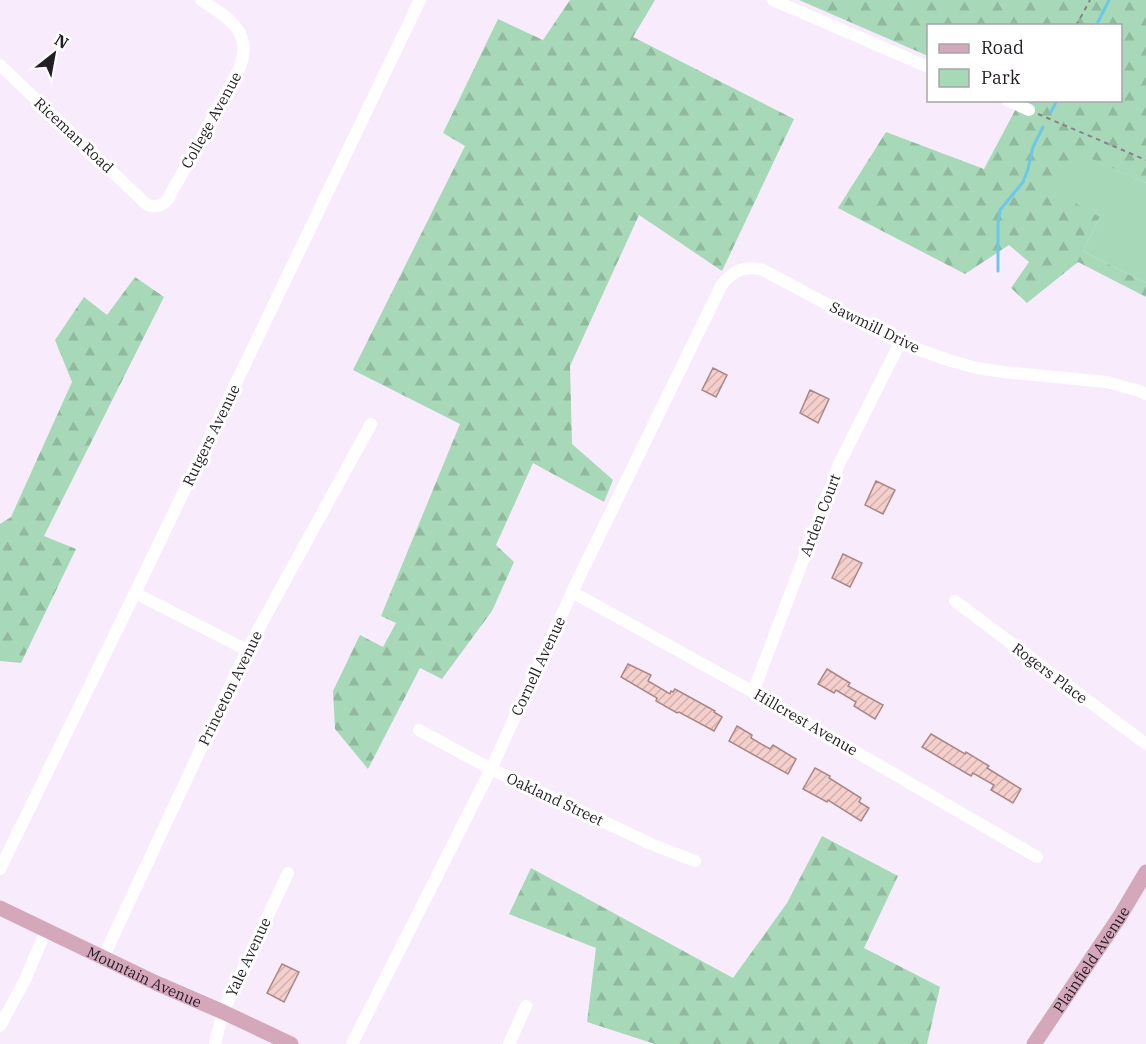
<svg xmlns="http://www.w3.org/2000/svg" width="1146" height="1044" viewBox="0 0 1146 1044" font-family="'IBM Plex Serif',serif">
<style>
.forest{fill:url(#forest-firs)}
.park{fill:#a7d8b8}
.lines{fill:none;stroke-linecap:round;stroke-linejoin:round}
.stream{stroke:#6dc7e9;stroke-width:3}
.building{fill:url(#building-hatch);stroke:#aa8785;stroke-width:1.5}
.path{stroke:#897f8c;stroke-width:2;stroke-dasharray:4.5 4.5;stroke-linecap:butt}
.minor{stroke:#fff;stroke-width:12}
.major{stroke:#d5a7bb;stroke-width:15}
.labels{text-anchor:middle;dominant-baseline:central;stroke-width:6;stroke-linejoin:round;paint-order:stroke}
.street-label{font-size:15px;fill:#241d26;stroke:#fff}
</style>
<defs>
<pattern id="forest-firs" width="22" height="20" patternUnits="userSpaceOnUse" patternTransform="scale(1.5)"><rect width="22" height="20" fill="#a7d8b8"/><path d="M5 1l3.5 6h-7zM16 11l3.5 6h-7z" fill="#90b99e"/></pattern>
<pattern id="building-hatch" width="6" height="6" patternUnits="userSpaceOnUse" patternTransform="scale(1.5)"><rect width="6" height="6" fill="#f4cfcc"/><path d="M-1 1l2-2M0 6l6-6M5 7l2-2" fill="none" stroke="#d1b1af"/></pattern>
</defs>
<rect width="100%" height="100%" fill="#f8ecfc"/>
<path class="forest" d="M570,0H655L633,37L794,119L722,271L639,215L570,366L572,444L613,480L604,502L533,463L496,545L514,562L492,611L442,679L420,668L368,769L335,729L333,691L360,635L383,647L396,623L381,616L460,424L353,370L465,146L443,133L498,19L543,40Z
M799,0H1146V183L1075,152L1100,217L1083,251L1146,283V297L1078,262L1027,303L1011,288L1029,262L1009,245L965,274L838,208L886,132L984,169L1020,101L1120,100V26H928V56Z
M135,277L164,297L44,536L76,549L21,663L0,661V524L11,517L72,382L55,340L84,297L107,315Z
M822,836L898,876L864,948L940,987L927,1044H655L587,1022L596,948L509,914L531,868L733,978L787,903Z"/>
<path class="park" d="M1074,151L1146,183V283L1083,251L1100,217L1054,191Z"/>
<g class="lines">
<path class="stream" d="M1096,26L1109,0
M1051,112L1057,100
M998,271V224L1000,210L1023,182L1028,169L1033,147L1043,127"/>
</g>
<path class="building" d="M713,368L727,375L716,397L702,390Z
M810,390L829,399L818,423L800,413Z
M876,481L895,490L883,514L865,505Z
M843,554L862,563L850,587L832,578Z
M628,664L651,675L648,681L670,694L671,691L673,692L675,689L715,711L714,712L722,717L714,731L679,712L677,713L656,701L657,698L621,677Z
M827,669L850,683L848,686L883,705L875,719L854,706L856,702L836,690L834,693L818,684Z
M737,726L752,735L751,738L770,749L773,745L796,759L788,774L729,741Z
M931,734L965,754L966,752L989,766L987,768L1021,789L1013,803L991,790L994,785L973,773L971,776L922,747Z
M815,768L830,776L829,778L861,798L859,802L869,808L861,821L828,800L827,802L803,789Z
M282,964L299,972L284,1002L267,993Z"/>
<g class="lines">
<path class="path" d="M1076,26L1090,0
M1038,114L1146,160"/>
<path class="minor" d="M773,0L928,67
M0,65L144,202C153,209 161,207 168,199L237,73C257,34 229,18 201,0
M1007,100L1029,110
M572,592L753,692L1037,857
M135,593L247,650
M955,601L1146,744
M753,692L840,462L900,343
M419,730L491,769L651,844L695,861
M0,869L135,593L420,0
M103,958L247,650L371,424
M0,1026L25,980L46,930
M215,1044L223,1012L288,873
M352,1044L491,769L572,592L721,286C732,271 745,265 763,270L900,343L951,361L977,368L1004,372L1107,382L1139,391L1146,394
M509,1044L526,1006"/>
<g class="major">
<path id="s1" d="M0,908L156,983L223,1012L291,1044"/>
<path id="s2" d="M1034,1044L1120,916L1146,872"/>
</g>
</g>
<g class="labels">
<g class="street-label">
<text transform="translate(211 120) rotate(-61)">College Avenue</text>
<text transform="translate(74 135) rotate(43)">Riceman Road</text>
<text transform="translate(875 327) rotate(26)">Sawmill Drive</text>
<text transform="translate(211 435) rotate(-64)">Rutgers Avenue</text>
<text transform="translate(820 515) rotate(-69)">Arden Court</text>
<text transform="translate(538 666) rotate(-65)">Cornell Avenue</text>
<text transform="translate(1050 673) rotate(37)">Rogers Place</text>
<text transform="translate(230 688) rotate(-64)">Princeton Avenue</text>
<text transform="translate(806 722) rotate(30)">Hillcrest Avenue</text>
<text transform="translate(555 799) rotate(25)">Oakland Street</text>
<text transform="translate(248 957) rotate(-65)">Yale Avenue</text>
<text stroke="none"><textPath href="#s2" startOffset="102">Plainfield Avenue</textPath></text>
<text stroke="none"><textPath href="#s1" startOffset="160">Mountain Avenue</textPath></text>
</g>
</g>
<rect x="927" y="24" width="195" height="78" fill="#ffffff" stroke="#a7a5a8" stroke-width="1.5"/>
<rect x="939" y="44" width="30" height="9" fill="#d5a7bb" stroke="#a7a5a8" stroke-width="1.5"/>
<text x="981" y="54" font-size="18" fill="#241d26">Road</text>
<rect x="939" y="69" width="30" height="18" fill="#a7d8b8" stroke="#a7a5a8" stroke-width="1.5"/>
<text x="981" y="84" font-size="18" fill="#241d26">Park</text>
<g transform="translate(54 54) rotate(31)" stroke="#ffffff" stroke-width="4.5" paint-order="stroke">
<path d="M0-4.5L10 22L0 15L-10 22Z" fill="#241d26"/>
<text y="-9" font-size="16" font-weight="bold" text-anchor="middle" fill="#241d26">N</text>
</g>
</svg>
